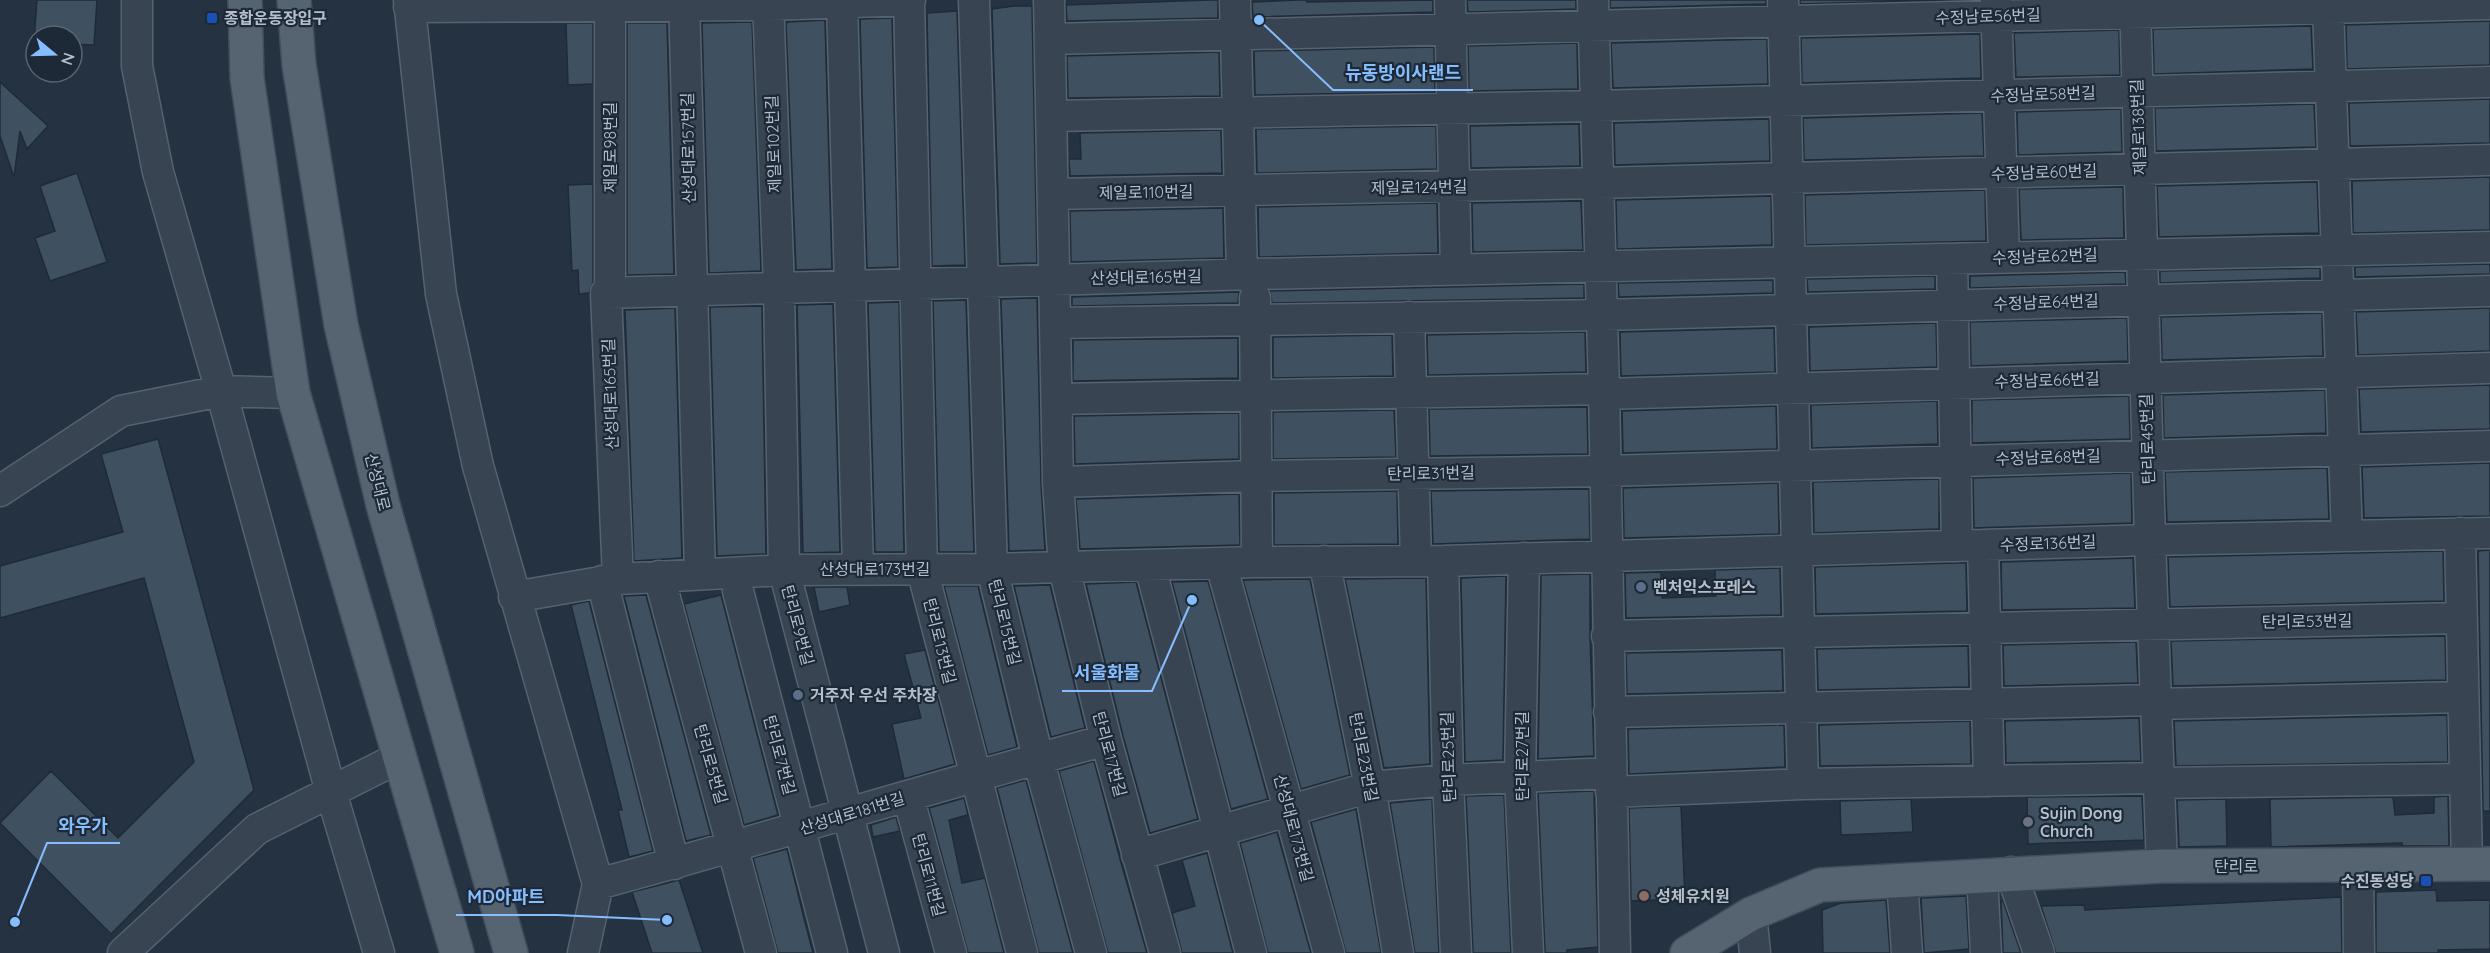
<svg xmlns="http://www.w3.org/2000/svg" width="2490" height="953" viewBox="0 0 2490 953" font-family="Quicksand,'Noto Sans KR',sans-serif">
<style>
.building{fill:#3f5161;stroke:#1f2b38;stroke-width:1.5}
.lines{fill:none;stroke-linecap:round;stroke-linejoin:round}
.minor-casing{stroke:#56626f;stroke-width:33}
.major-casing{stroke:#424d5a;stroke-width:36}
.minor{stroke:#384451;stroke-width:30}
.major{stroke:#566371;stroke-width:33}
.transit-dot{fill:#1a4fb4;stroke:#1d2936;stroke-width:2}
.service-dot{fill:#5c6f8a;stroke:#1d2936;stroke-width:2}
.worship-dot{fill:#6b7280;stroke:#1d2936;stroke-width:2}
.education-dot{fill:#8d6e63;stroke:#1d2936;stroke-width:2}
.labels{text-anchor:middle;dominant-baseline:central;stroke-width:4.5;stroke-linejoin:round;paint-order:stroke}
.street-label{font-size:16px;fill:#b5bfcc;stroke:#1d2936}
.poi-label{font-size:16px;font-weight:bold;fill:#b5bfcc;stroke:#1d2936;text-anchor:start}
.leader{fill:none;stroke:#86bdff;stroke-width:2}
.callout-dot{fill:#86bdff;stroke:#1d2936;stroke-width:2}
.callout-label{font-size:18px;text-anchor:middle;font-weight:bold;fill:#86bdff;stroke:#1d2936;stroke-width:4.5;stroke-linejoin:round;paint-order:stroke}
</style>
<rect width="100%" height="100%" fill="#243242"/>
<path class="building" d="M37,0H97L94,45L72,44V36H36V41H34Z
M1210,0H1218V18L1067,21L1066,5Z
M1298,0H1307V2L1433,0V12L1253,17L1252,2Z
M1467,0H1576V9L1468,12Z
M1610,0H1766V4L1610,8Z
M1800,0H1945L1800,4Z
M1014,6H1032L1037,263L1000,264L992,9Z
M957,11L965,265L932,266L927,13Z
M892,18L898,267L867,268L860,19Z
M825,20L832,269L796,270L786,24L788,22Z
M2490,21V65L2347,69L2346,25Z
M752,22L761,271L709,273L702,23Z
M566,23H593V84L568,85Z
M627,23H667L674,274L627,275Z
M2311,26L2313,69L2154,74L2153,29Z
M2119,30L2120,75L2016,77L2014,33Z
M1980,34L1981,78L1802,83L1801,38Z
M1767,39L1768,84L1613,88L1611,43Z
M1577,43L1578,89L1469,91L1468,46Z
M1434,47L1435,92L1255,95L1254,51Z
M1219,52L1220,96L1068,98L1067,56Z
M0,82L48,126L27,149L20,131L14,177L0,136Z
M2490,99V143L2350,146L2349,103Z
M2314,104L2316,147L2156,151L2155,108Z
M2121,109L2122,152L2018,155L2017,112Z
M1982,113L1984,156L1804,160L1803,118Z
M1769,119L1770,161L1615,165L1614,123Z
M1579,124L1580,166L1471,168L1470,126Z
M1436,126L1437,169L1257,173L1256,129Z
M1221,130L1222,173L1070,176L1069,159H1081L1080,133Z
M77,173L107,262L50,281L35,238L55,231L40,186Z
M2490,177V230L2353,233L2352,181Z
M2317,182L2319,233L2159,237L2157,186Z
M593,184V283L589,293L579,294L578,270L572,271L568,185Z
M2123,187L2124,238L2021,240L2019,189Z
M1985,190L1986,241L1806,245L1805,195Z
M1771,196L1772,245L1617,249L1616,200Z
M1581,201L1583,250L1473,252L1472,203Z
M1437,203L1438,253L1259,257L1258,207Z
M1223,208L1224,258L1071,262L1070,211Z
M2490,264V274L2355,277V267Z
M2320,268V278L2160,283V271Z
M2125,272L2126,284L1970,288V276Z
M1935,276V289L1808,292L1807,279Z
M1773,280V293L1619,297L1618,283Z
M1584,284V298L1272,303L1270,291Z
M1239,292L1238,303L1072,306V297Z
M1037,298L1041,483L1045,550L1009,551L1001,299Z
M966,300L974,552H939L933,301Z
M899,302L904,552H875L868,303Z
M833,304L840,552L803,553L797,305Z
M762,306L766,554L717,556L710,307Z
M675,308L682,558L634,561L625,310Z
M2490,308V351L2358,355L2356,312Z
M2322,313L2323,356L2162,360L2161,317Z
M2127,318L2128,361L1971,366L1970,322Z
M1936,323L1937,367L1810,371L1809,327Z
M1774,328L1775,372L1621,376L1620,332Z
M1585,332L1586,372L1428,375L1427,335Z
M1392,335L1393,376L1273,378V337Z
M1238,338V378L1073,381V340Z
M2490,385V429L2361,432L2359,389Z
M2325,390L2326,433L2164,438L2163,395Z
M2129,396L2130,439L1972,443V400Z
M1937,401L1938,444L1812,448L1811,405Z
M1776,406L1777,449L1623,453L1622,411Z
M1587,407L1588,454L1430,456L1429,409Z
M1394,410L1396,457L1273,459V412Z
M1239,413V459L1075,464L1074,416Z
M158,439L254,790L111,934L0,823L51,771L118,838L194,762L144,578L0,618V566L123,532L101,454Z
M2490,463V516L2364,518L2362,467Z
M2327,468L2329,519L2167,522L2165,472Z
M2131,473L2132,523L1974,528L1973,478Z
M1939,479V529L1814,533L1813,482Z
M1778,483L1779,534L1624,538L1623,488Z
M1589,489L1590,539L1433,544L1431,491Z
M1397,491L1398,544L1274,545V493Z
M1239,494L1240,545L1080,549L1076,499Z
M2490,550V811H2483L2478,551Z
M2443,551L2444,601L2170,607L2168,557Z
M2133,558L2135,608L2002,610L2001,562Z
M1957,563H1966L1967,611L1816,614L1815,567Z
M1780,568L1781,615L1626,618L1625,573L1661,572L1662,598L1716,596L1715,570Z
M1590,574V636L1594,756L1538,759L1541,575Z
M1506,576L1503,760L1465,762L1461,578Z
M1426,578L1430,764L1384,768L1345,579Z
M1310,579L1350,775L1301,789L1243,580Z
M1208,581L1268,799L1231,809L1172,582Z
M1136,582L1198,819L1150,833L1123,736L1086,584Z
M1050,585L1085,728L1051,737L1014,586Z
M944,586H978L1017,747L988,755Z
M814,587H847L850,605L819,612Z
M646,595L711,835L686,841L624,596Z
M721,595L778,815L744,825L684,604Z
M589,601L653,851L629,857L618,810H622L571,605Z
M2445,636L2446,680L2173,686L2171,641Z
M2136,642L2138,683L2004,686L2003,645Z
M1968,646L1969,687L1818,690L1817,649Z
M925,650L955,764L904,779L892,724L921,718L904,654Z
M1782,650L1783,691L1627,694L1626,653Z
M2447,715L2448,762L2176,766L2174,721Z
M2139,718L2141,761L2006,763L2005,721Z
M1970,721L1971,764L1820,766L1819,725Z
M1784,725L1785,767L1629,774L1628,729Z
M1094,761L1120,859L1147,953H1108L1059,771Z
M1026,780L1073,953H1039L997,788Z
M1594,791L1598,947L1567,950V953H1545L1538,793Z
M1504,795L1511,953H1473L1466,796Z
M2142,796L2144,840L2028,844L2027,797Z
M2448,796L2449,846H2402V843L2271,847L2270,799L2393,797L2395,815L2434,813V797Z
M964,798L968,815L949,820L962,883L985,878L1004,953H968L929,808Z
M1432,799L1439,953H1415L1390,803Z
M1911,799L1913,832L1841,835L1840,801Z
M2226,799L2227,846L2179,847L2177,800Z
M1681,806L1685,899L1631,901L1629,808Z
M1356,809L1381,953H1346L1311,822Z
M896,817L900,831L873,837L871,825Z
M1277,832L1311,953H1268L1240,843Z
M787,849L803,914L813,953H778L753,858Z
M1207,853L1233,953H1182L1172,913L1195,906L1182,860Z
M679,880L703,953H652L632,892Z
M2436,890L2437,901L2490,900V949L2438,950V953H2376V892Z
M1966,896L1969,949L1924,953L1921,898Z
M2341,897L2342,953H2056L2041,906L2084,905L2085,910Z
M1886,900L1890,953H1823L1822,910L1841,903Z
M2001,901H2003L2021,953H2003Z"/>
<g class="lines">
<g class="minor-casing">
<path id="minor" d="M137,0V66L158,172L221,391L293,393
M409,0L441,294L478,466L598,884L583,953
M610,0V293
M684,0L700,574
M768,0L779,288L784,570L884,953
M909,0L922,569L1022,953
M974,0L992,569L1038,758L1091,953
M1049,0L1058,482L1064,568L1106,740L1165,953
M1235,0L1242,275
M1450,0L1456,269
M1593,0L1604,389L1615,953
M1783,0L1803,784
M1996,0L2004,257
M2135,0L2150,540L2162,866
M842,3L858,569
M409,7L768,5L910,0
M2328,7L2347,536
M1050,39L2490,4
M1051,116L1595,106L2490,82
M1053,194L1598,183L2490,160
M1952,259L1957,546
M1255,298L1257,562
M1409,317L1416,561
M1055,323L1601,315L2490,291
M1604,394L2490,368
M1057,399L1604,389
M1058,482L1256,476L1606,471L2490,446
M0,491L121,411L221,391L331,792L379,953
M2460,533L2467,865
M1983,545L1989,781
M1524,558L1520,777L1528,953
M1324,561L1370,787L1398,953
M1443,561L1448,780L1456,953
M1221,564L1329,953
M1150,566L1251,953
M659,576L761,953
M618,579L606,293L1254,274L2490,247
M602,581L674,864
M738,591L832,953
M514,597L618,579L784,570L992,569L1257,562L1443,561L2150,540L2490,533
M1607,636L2462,618
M2156,704L2463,697
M1609,712L2156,700
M2159,783L2465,779
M1611,792L1803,784L2158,778
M908,796L951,953
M1137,855L1370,787L1448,780L1610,773
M2358,866L2359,953
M2011,872L2039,953
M1982,875L1986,953
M1902,880L1907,953
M598,884C768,838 936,786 1106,740
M1751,914L1755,953
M123,953L257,829L400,757"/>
</g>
<g class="major-casing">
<path id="major" d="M245,0L247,78L293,393L457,953
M294,0L299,65L341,325L383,505L511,953
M1687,953L1751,914L1820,885L2162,866L2490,864"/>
</g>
<use href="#minor" class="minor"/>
<use href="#major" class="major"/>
</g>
<g class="transit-dot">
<rect x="206" y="12" width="12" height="12" rx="3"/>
<rect x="2420" y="875" width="12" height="12" rx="3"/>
</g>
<g class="service-dot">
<circle cx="1641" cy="587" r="6"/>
<circle cx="798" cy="695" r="6"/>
</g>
<circle class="worship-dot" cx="2028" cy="822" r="6"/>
<circle class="education-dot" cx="1644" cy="896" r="6"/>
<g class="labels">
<g class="street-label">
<text transform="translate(1988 16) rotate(-2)">수정남로56번길</text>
<text transform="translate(2043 94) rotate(-2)">수정남로58번길</text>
<text transform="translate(2138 127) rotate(-92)">제일로138번길</text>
<text transform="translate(773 144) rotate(-92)">제일로102번길</text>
<text transform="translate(610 147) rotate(-90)">제일로98번길</text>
<text transform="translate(688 148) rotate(-91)">산성대로157번길</text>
<text transform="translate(2044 172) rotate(-2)">수정남로60번길</text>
<text transform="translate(1419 187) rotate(-1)">제일로124번길</text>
<text transform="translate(1146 192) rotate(-1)">제일로110번길</text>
<text transform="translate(2045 256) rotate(-2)">수정남로62번길</text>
<text transform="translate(1146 277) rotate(-1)">산성대로165번길</text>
<text transform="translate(2046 302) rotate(-2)">수정남로64번길</text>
<text transform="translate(2047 380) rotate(-2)">수정남로66번길</text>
<text transform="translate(610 394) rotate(-92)">산성대로165번길</text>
<text transform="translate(2147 439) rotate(-92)">탄리로45번길</text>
<text transform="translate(2048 457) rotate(-2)">수정남로68번길</text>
<text transform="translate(1431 473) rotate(-1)">탄리로31번길</text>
<text transform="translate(378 482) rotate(76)">산성대로</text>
<text transform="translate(2048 543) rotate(-2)">수정로136번길</text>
<text x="875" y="569">산성대로173번길</text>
<text transform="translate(2307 621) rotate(-1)">탄리로53번길</text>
<text transform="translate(1005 622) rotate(76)">탄리로15번길</text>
<text transform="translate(798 625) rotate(75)">탄리로9번길</text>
<text transform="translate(940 641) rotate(76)">탄리로13번길</text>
<text transform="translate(1110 754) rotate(75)">탄리로17번길</text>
<text transform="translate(780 755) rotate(75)">탄리로7번길</text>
<text transform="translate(1522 756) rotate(-90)">탄리로27번길</text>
<text transform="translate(1364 757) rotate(79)">탄리로23번길</text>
<text transform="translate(1448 757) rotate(-92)">탄리로25번길</text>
<text transform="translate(711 764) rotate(74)">탄리로5번길</text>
<text transform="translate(852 813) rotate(-17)">산성대로181번길</text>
<text transform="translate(1294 828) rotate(75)">산성대로173번길</text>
<text x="2236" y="866">탄리로</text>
<text transform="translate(929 875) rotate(75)">탄리로11번길</text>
</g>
<g class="poi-label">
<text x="224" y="18">종합운동장입구</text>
<text x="1653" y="587">벤처익스프레스</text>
<text x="810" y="695">거주자 우선 주차장</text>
<text x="2040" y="813">Sujin Dong<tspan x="2040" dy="18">Church</tspan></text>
<text x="2414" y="881" text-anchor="end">수진동성당</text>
<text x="1656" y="896">성체유치원</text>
</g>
</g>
<path class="leader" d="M1259 20L1333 90H1473M1192 600L1152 691H1062M15 922L47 843H120M667 920L557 915H456"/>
<g class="callout-dot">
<circle cx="1259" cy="20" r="6"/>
<circle cx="1192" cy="600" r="6"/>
<circle cx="15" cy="922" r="6"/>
<circle cx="667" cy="920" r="6"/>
</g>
<g class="callout-label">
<text x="1403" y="79">뉴동방이사랜드</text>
<text x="1107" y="679">서울화물</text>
<text x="83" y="832">와우가</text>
<text x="506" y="903">MD아파트</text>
</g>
<g transform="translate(54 54) rotate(109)"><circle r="28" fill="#1d2936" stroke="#5a6572" stroke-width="1.5"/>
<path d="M0-4.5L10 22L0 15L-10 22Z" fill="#86bdff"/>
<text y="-9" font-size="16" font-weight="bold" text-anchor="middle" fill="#b5bfcc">N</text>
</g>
</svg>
